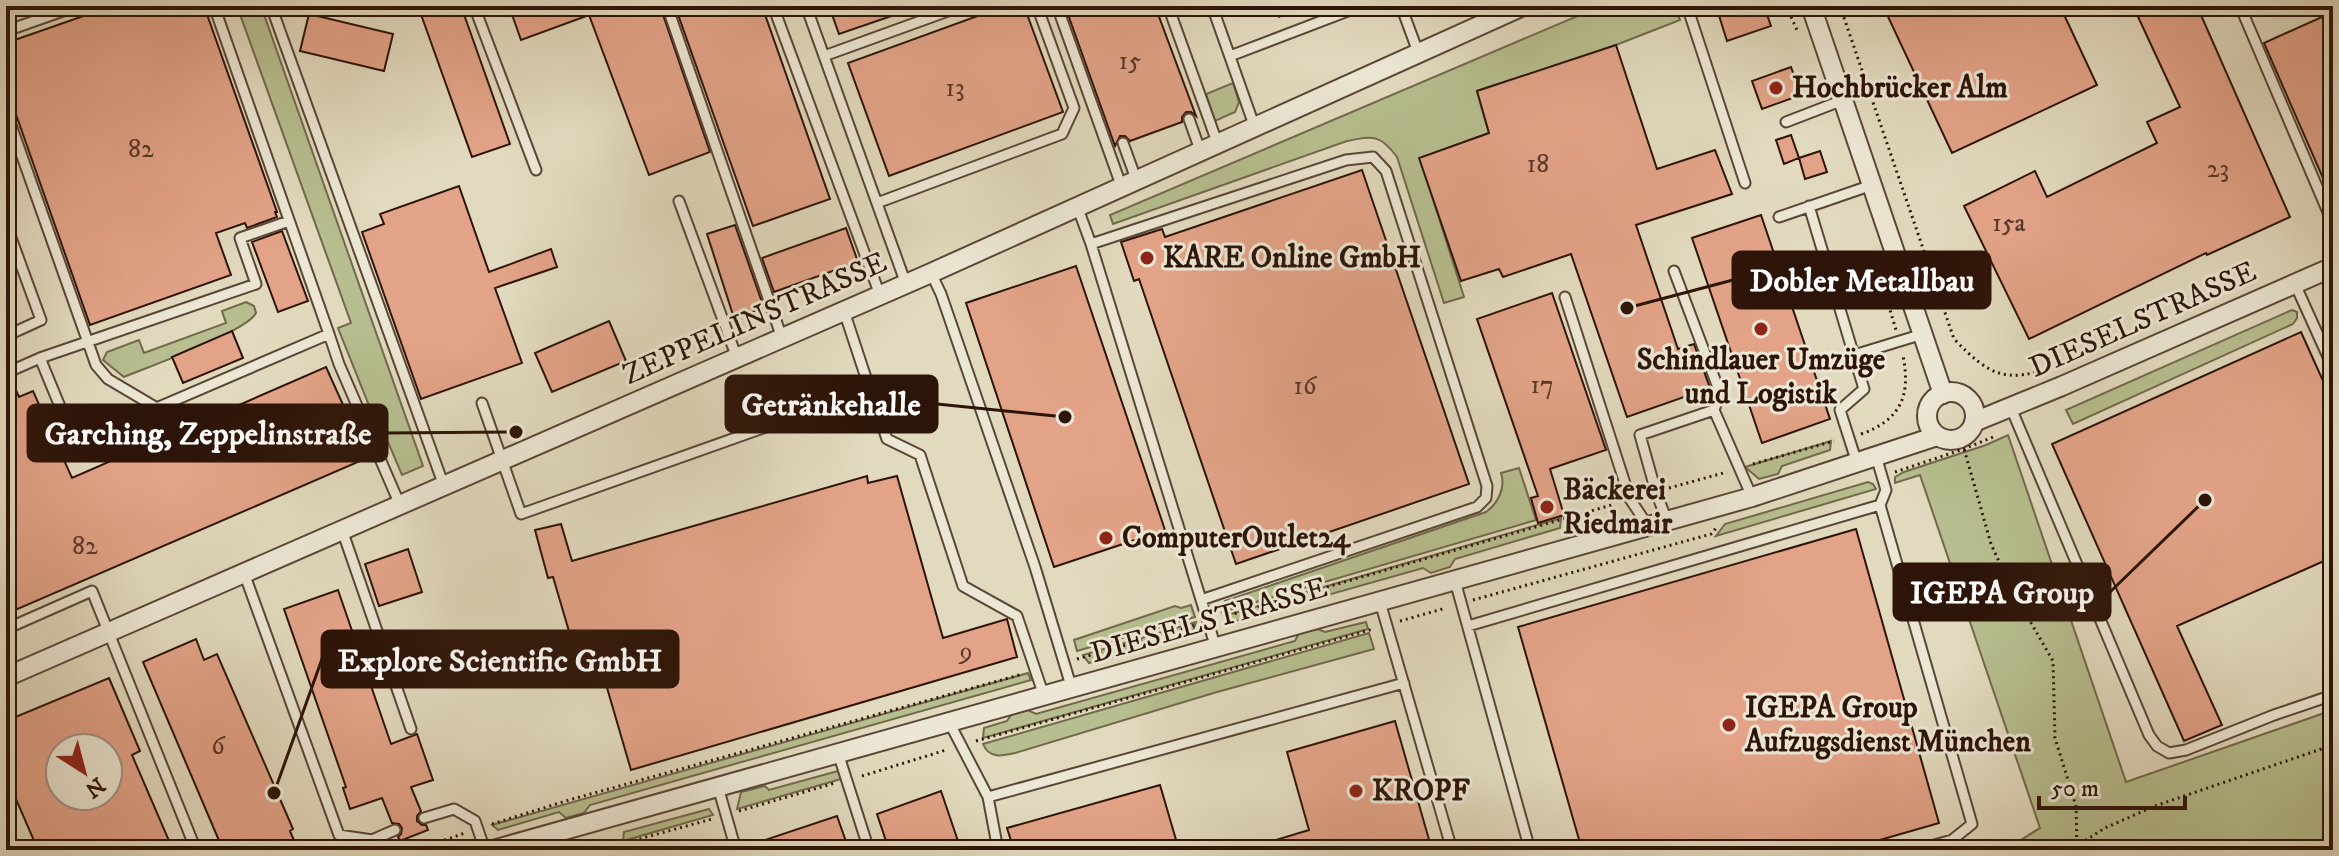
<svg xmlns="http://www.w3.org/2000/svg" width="2339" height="856" viewBox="0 0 2339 856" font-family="'IM FELL DW Pica',serif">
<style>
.green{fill:#b7be8f;stroke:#72694c;stroke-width:2}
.building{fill:#e3a388;stroke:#2d1408;stroke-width:2;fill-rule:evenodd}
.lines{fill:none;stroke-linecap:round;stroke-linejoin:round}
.lane-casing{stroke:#5a4636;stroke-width:13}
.street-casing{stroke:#5a4636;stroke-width:22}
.path{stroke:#2d1408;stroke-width:3;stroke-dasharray:2 4;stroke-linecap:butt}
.lane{stroke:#ece7d5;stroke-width:9}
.street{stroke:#ece7d5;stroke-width:18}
.poi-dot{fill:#8f2418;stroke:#ece7d5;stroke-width:3}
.labels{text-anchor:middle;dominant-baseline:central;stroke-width:6;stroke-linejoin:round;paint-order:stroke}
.number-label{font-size:26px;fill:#5a3828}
.poi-label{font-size:30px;font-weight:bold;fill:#2d1408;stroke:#ece7d5;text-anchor:start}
.street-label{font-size:30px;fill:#2d1408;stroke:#ece7d5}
.leader{fill:none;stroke:#2d1408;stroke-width:3}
.callout-dot{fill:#2d1408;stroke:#ece7d5;stroke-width:3}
.callout{fill:#2d1408;stroke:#2d1408;stroke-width:3}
.callout-label{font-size:32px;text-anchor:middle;font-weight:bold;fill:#fff}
</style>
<rect width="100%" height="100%" fill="#e2dabf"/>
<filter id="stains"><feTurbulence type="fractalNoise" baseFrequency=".0025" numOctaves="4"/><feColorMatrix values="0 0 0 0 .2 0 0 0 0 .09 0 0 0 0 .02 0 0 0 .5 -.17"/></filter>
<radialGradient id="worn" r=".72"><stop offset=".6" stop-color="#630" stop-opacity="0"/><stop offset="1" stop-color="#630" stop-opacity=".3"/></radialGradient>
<path class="green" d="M237,6H261L423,466L402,475L388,442L384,443L338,328L351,323Z
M1601,6H1674L1680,20L1616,45L1477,91L1489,133L1420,158L1464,297L1444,303L1397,157C1380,134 1373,136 1347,141L1113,224L1110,215Z
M1233,83L1239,102L1235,112L1215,121L1206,94Z
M246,302L254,306L256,313C246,332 148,367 124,377L103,360L107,352L139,340L144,353L226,323L222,311Z
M2292,310L2297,312V318L2293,324L2073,424L2066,410Z
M2008,435L2126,782L2333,710V850H2005L2040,828L1920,475L1895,483V477L1904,472L1986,445Z
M1831,441L1830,450L1782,466L1778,474L1759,479L1745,467Z
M1519,468L1536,520L1222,612L1225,601L1486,512C1498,503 1506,488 1501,473Z
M1868,482L1873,484L1876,489L1716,536L1725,524Z
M1561,518L1560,528L1455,559L1450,567L1431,573L1423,568L1232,622L1224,616Z
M1191,605L1195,617L1077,651L1074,640L1175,606L1181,608Z
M1196,622L1192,634L1089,663L1083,655Z
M1366,622L1368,629L983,738L984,728L1007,721L1011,715L1028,710L1036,714L1295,641L1299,633L1318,629L1325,632Z
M1369,633L1374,649L1217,692L1015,753C1002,756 989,759 983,744Z
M1028,673L1031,680L590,805L584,813L566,818L559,812L498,830L492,825Z
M838,771L841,779L737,809L741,792L765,786L769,790Z
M709,809L713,815L623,841L624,832Z"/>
<path class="building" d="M112,6H204L277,212H275L277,217L247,228L245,223L216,233L231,275L90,325L6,86V43Z
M418,6H461L510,144L472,157Z
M509,6H660L710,152L649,175L589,15L521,40Z
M675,6H762L830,199L753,226Z
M829,6H912V9L839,34Z
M1005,6H1024L1063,112L889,176L848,63Z
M1065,6H1155L1196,116L1191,112H1186L1182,117V122L1130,141L1125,136H1120L1115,146Z
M1716,6H1764L1771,26L1727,41Z
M1883,6H2060L2097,85L1952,153Z
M2133,6H2197L2290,217L2207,255L2206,253L2029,339L1964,206L2035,171L2047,197L2157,143L2147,122L2180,107Z
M2333,12V201L2264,43Z
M309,14L393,34L384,71L300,51Z
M1616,45L1657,169L1715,150L1732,194L1636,225L1678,349L1694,344L1710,388L1627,417L1571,254L1503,277L1499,269L1461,281L1419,158L1489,133L1477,91Z
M1791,67L1801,95L1762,109L1752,81Z
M1791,135L1799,158L1784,164L1776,140Z
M1820,151L1827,172L1805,179L1799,158Z
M1362,170L1469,484L1236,564L1139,279L1134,281L1121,242L1162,229L1165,237Z
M459,186L489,272L551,249L557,267L495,288L522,363L421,399L362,232L384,224L380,214Z
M1761,215L1830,419L1762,443L1692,238Z
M735,225L764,308L734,318L707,234Z
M846,228L858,262L774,292L762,258Z
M282,231L308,301L278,312L252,242Z
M1076,266L1165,530L1054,567L966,303Z
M1552,293L1606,450L1550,469L1564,515L1538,523L1531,498L1538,496L1477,319Z
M609,321L626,361L552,392L535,353Z
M232,331L243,358L183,383L172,357Z
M2301,332L2333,403V557L2177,626L2222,725L2184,741L2052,444Z
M326,367L367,458L6,614V380L11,379L19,397L33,391L72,478Z
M867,476L868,483L897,476L943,638L1007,619L1017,657L631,770L596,650L576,655L553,577L548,578L535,530L561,524L572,561Z
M1856,529L1939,823L1845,850H1582L1518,627Z
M408,549L422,592L379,606L365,564Z
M338,590L391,744L417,734L433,780L411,787L421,811L417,816V821L422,825H426L428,830L400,841L398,837L401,834L402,828L399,824L392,823L382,798L350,809L343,788L346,787L284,609Z
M196,639L204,660L217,654L293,829L290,831L298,850H223L143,662Z
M109,678L140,751L132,755L173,850H38L6,776V721ZM60,748H108V796H60Z
M1395,721L1432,850H1257L1256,846L1309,830L1287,752Z
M1160,785L1179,850H1014L1007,828Z
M941,791L961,850H889L877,814Z
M837,816L849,850H745L744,847Z"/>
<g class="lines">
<g class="lane-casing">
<path id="lane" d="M271,6L444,486
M474,6L536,170
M667,6L782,338
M773,6L880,295
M806,6L906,284
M1057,6L1121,185
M1168,6L1217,142
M1212,6L1254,125
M1401,6L1418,52
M1687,6L1745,183
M2240,6L2333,224
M6,31L77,6
M824,56L962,6
M1230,56L1361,6
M6,111L96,365L108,379L157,408
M1189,119L1200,150
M1786,122L1843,100
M1123,143L1136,179
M679,201L737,358
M877,203L1062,134L1074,108L1037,6
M1077,206L1091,244L1216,648
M1809,206L1864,389L1840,410L1857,463
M1779,217L1872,185
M6,224L41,320L6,336
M1091,244L1346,160L1373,157L1386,171L1487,486L1486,498L1477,507L1201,600
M1674,271L1720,393L1714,410
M931,273L941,294L1035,567L1072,689
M2295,284L2333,368
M1565,297L1630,499L1648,526
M844,311L870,390
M329,334L339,364L400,505
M1854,355L1923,334
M40,358L75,443L329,334L214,6
M6,373L40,358L256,284L240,238L289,221
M482,403L521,514L870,390L887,439L920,455L963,586L1017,616L1044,696
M2011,408L2149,735L2157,746L2169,753L2186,750L2274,715L2333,695
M1876,456L1886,490L1880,505L1972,824L1952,840L1917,850
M1667,521L1656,492L1640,435L1714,410L1752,497
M342,530L411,729
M244,573L339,835L372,840
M1455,581L1530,850
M1380,602L1452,850
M1468,626L1880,505
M6,629L92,591L196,850
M949,722L988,797L1404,683
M838,753L869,850
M718,787L736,850
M988,797L998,850
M424,818L454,809L475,821L485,850
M6,845L8,850
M369,850L372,840L395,830"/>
</g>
<g class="street-casing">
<path id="street" d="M1811,6L1943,394
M1927 416a24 24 0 1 1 48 0a24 24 0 1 1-48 0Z
M1974,422L2062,386L2333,267
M6,677L931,273L1523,6
M493,850L1752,497L1937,436"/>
</g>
<path class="path" d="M1786,6L1797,30
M1840,6L1954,339C1990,376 2005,384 2056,366
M1277,10L1281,21
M1873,253L1896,330
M1861,434C1901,420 1911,395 1903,356
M1961,438L1991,544L2011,588L2053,661L2055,738L2076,806L2077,850
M1753,464L1834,441
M1895,472L1964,449L1993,437
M1669,488L1727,472
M1473,600L1711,534L1717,527
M1223,617L1615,504
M1400,621L1446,608
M1077,659L1196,625
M976,741L1373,629
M862,776L946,750
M739,811L835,783
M492,824L569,800L1023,674
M416,850L465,833
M599,850L712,819
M2070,850L2105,828L2155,806L2333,745"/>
<use href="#lane" class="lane"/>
<use href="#street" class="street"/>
</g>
<g class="poi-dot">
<circle cx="1776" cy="88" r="8"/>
<circle cx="1147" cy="258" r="8"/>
<circle cx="1761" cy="329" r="8"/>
<circle cx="1547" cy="507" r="8"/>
<circle cx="1106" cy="538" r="8"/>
<circle cx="1729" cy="725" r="8"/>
<circle cx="1356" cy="791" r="8"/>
</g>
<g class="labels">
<g class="number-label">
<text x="1130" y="61">15</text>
<text x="955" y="88">13</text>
<text x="141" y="149">82</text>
<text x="1538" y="164">18</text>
<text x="2218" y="169">23</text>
<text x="2009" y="223">15a</text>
<text x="1542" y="385">17</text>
<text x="1305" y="386">16</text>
<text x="85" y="546">82</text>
<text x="966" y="651">9</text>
<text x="218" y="746">6</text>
</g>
<g class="poi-label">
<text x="1792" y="88">Hochbrücker Alm</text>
<text x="1163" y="258">KARE Online GmbH</text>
<text x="1761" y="360" text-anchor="middle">Schindlauer Umzüge<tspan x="1761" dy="34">und Logistik</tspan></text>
<text x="1563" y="490">Bäckerei<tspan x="1563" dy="34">Riedmair</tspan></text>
<text x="1122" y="538">ComputerOutlet24</text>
<text x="1745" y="708">IGEPA Group<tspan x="1745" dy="34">Aufzugsdienst München</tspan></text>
<text x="1372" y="791">KROPF</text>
</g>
<g class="street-label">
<text transform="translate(755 319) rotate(-24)">ZEPPELINSTRASSE</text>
<text transform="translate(2143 320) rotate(-24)">DIESELSTRASSE</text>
<text transform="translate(1209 621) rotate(-16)">DIESELSTRASSE</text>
</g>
</g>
<path class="leader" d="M1627 308L1733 280M1065 417L937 404M516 432L387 433M2205 500L2110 592M274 793L322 659"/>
<g class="callout-dot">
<circle cx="1627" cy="308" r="8"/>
<circle cx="1065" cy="417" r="8"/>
<circle cx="516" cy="432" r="8"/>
<circle cx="2205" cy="500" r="8"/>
<circle cx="274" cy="793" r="8"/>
</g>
<g class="callout">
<rect x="1733" y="252" width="257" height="56" rx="8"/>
<rect x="726" y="376" width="211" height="56" rx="8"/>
<rect x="28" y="405" width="359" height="56" rx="8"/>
<rect x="1894" y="564" width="216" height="56" rx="8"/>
<rect x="322" y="631" width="356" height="56" rx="8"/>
</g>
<g class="callout-label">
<text x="1862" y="291">Dobler Metallbau</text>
<text x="831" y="415">Getränkehalle</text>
<text x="208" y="444">Garching, Zeppelinstraße</text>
<text x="2002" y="603">IGEPA Group</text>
<text x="500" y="671">Explore Scientific GmbH</text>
</g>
<rect width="2339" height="856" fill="none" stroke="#e2dabf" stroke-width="32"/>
<rect x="8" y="8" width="2323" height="840" fill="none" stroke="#2d1408" stroke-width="4"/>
<rect x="16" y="16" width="2307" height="824" fill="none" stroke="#2d1408" stroke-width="2"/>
<g transform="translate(84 772) rotate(144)"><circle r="38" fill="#ece7d5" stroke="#a09383" stroke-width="2"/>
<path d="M0-6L14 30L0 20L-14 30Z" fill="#8f2418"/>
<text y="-12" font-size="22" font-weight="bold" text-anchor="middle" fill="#2d1408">N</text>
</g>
<path d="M2039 796v12h146v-12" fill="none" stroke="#2d1408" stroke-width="4"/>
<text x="2051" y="796" font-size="24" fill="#2d1408" stroke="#ece7d5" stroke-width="6" paint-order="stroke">50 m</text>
<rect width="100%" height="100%" filter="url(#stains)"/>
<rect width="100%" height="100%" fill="url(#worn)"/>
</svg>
